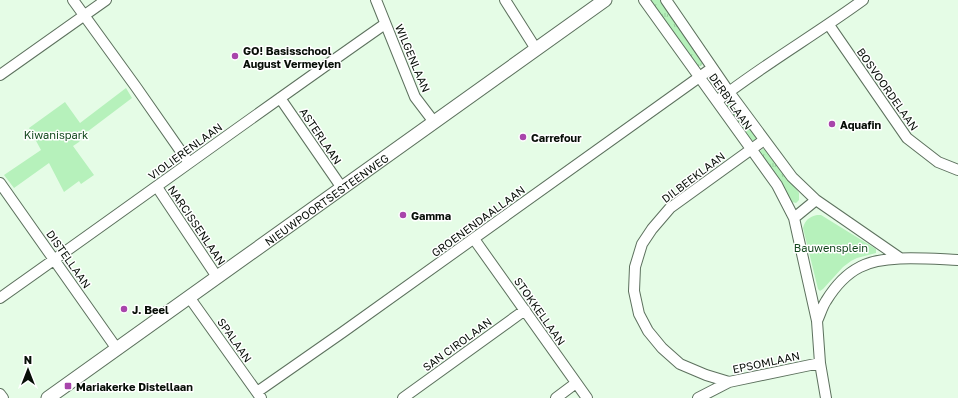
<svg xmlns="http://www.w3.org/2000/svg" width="958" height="398" viewBox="0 0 958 398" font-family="'Golos Text',sans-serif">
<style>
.grass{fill:url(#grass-tufts)}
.park{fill:#b6f1bb}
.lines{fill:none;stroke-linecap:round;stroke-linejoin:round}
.street-casing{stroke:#5d715e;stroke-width:12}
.secondary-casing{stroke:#5d715e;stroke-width:15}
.street{stroke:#fff;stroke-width:10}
.secondary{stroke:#fff;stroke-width:13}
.poi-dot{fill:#a845ab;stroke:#fff;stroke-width:1.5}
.labels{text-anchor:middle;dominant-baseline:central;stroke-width:3;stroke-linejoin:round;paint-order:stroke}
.poi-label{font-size:11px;font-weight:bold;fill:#070e07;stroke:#fff;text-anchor:start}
.street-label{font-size:11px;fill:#070e07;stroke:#fff}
.park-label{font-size:11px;fill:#13481d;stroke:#fff}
</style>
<defs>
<pattern id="grass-tufts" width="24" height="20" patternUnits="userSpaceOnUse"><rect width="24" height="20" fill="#b6f1bb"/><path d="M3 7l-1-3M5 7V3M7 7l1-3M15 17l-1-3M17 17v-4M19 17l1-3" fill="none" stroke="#9bcd9f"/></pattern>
</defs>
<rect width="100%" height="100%" fill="#e5fce6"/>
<path class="grass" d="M650,0H662L694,46L703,63L701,66H695L649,1Z
M727,99H730L757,137L755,140L750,141L725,107V101Z
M763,149L768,150L799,193V200L796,203L792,202L760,156V151Z"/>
<path class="park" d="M126,88L132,98L87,132L79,142L73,146L94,175L81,184L79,181L64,192L49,163L14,188L4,175L41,150L29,128L65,102L80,123Z
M817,215H821L876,249V253L857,258L851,261L843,267L823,289L820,291L818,289L803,228C805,220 809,217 817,215Z"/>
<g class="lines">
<g class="street-casing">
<path id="street" d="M73,0L136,87L189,163
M376,0L415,97L434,122
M505,0L536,49
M644,0L777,185L794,218
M666,0L729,92L792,177L816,200
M829,25L907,138L938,162L958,170
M0,75L106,0
M280,98L342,188
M717,101C763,65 815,35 863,0
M0,183L117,349
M157,187L217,277
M474,239L587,398
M189,297L261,398
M0,298C129,207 256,114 385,24
M817,321C820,315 822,307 826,301C834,288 846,274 860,267C884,254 931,259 958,260
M729,382L706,375L680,364L662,348L648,331L639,314L634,291L635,267L642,244L652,229L670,208L764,140
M257,392L343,332L712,68
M0,394L3,398
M403,398L525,310
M556,398L576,383
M698,398L729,382L820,363
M826,398L820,363L817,321L794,218L816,200L900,258"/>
</g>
<g class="secondary-casing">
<g id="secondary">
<path id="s1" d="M48,398L605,0"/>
</g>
</g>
<use href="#street" class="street"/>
<use href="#secondary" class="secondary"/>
</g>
<g class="poi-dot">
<circle cx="235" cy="56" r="4"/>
<circle cx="832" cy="124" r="4"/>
<circle cx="523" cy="137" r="4"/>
<circle cx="403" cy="215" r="4"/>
<circle cx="124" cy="309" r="4"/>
<rect x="64" y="382" width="8" height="8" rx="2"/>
</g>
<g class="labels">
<g class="poi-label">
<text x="243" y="50">GO! Basisschool<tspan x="243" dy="13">August Vermeylen</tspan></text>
<text x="840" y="124">Aquafin</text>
<text x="531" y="137">Carrefour</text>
<text x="411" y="215">Gamma</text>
<text x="132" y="309">J. Beel</text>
<text x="76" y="386">Mariakerke Distellaan</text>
</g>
<g class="street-label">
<text transform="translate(413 58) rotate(67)">WILGENLAAN</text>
<text transform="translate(888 89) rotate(55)">BOSVOORDELAAN</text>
<text transform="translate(731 101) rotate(55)">DERBYLAAN</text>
<text transform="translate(321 136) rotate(56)">ASTERLAAN</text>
<text transform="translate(185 151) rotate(-36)">VIOLIERENLAAN</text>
<text transform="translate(693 177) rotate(-37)">DILBEEKLAAN</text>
<text stroke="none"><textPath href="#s1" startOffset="342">NIEUWPOORTSESTEENWEG</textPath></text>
<text transform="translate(478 221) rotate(-36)">GROENENDAALLAAN</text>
<text transform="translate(197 225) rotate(56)">NARCISSENLAAN</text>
<text transform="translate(69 259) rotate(55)">DISTELLAAN</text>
<text transform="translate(540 311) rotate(55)">STOKKELLAAN</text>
<text transform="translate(235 340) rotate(55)">SPALAAN</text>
<text transform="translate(457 344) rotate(-36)">SAN CIROLAAN</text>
<text transform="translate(766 362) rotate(-12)">EPSOMLAAN</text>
</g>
<g class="park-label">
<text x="56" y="134">Kiwanispark</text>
<text x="831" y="247">Bauwensplein</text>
</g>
</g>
<g transform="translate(28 370)" stroke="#ffffff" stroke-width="3" paint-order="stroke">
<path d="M0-3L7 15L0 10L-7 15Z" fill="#070e07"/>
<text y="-6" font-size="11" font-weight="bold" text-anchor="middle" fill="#070e07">N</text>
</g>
</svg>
